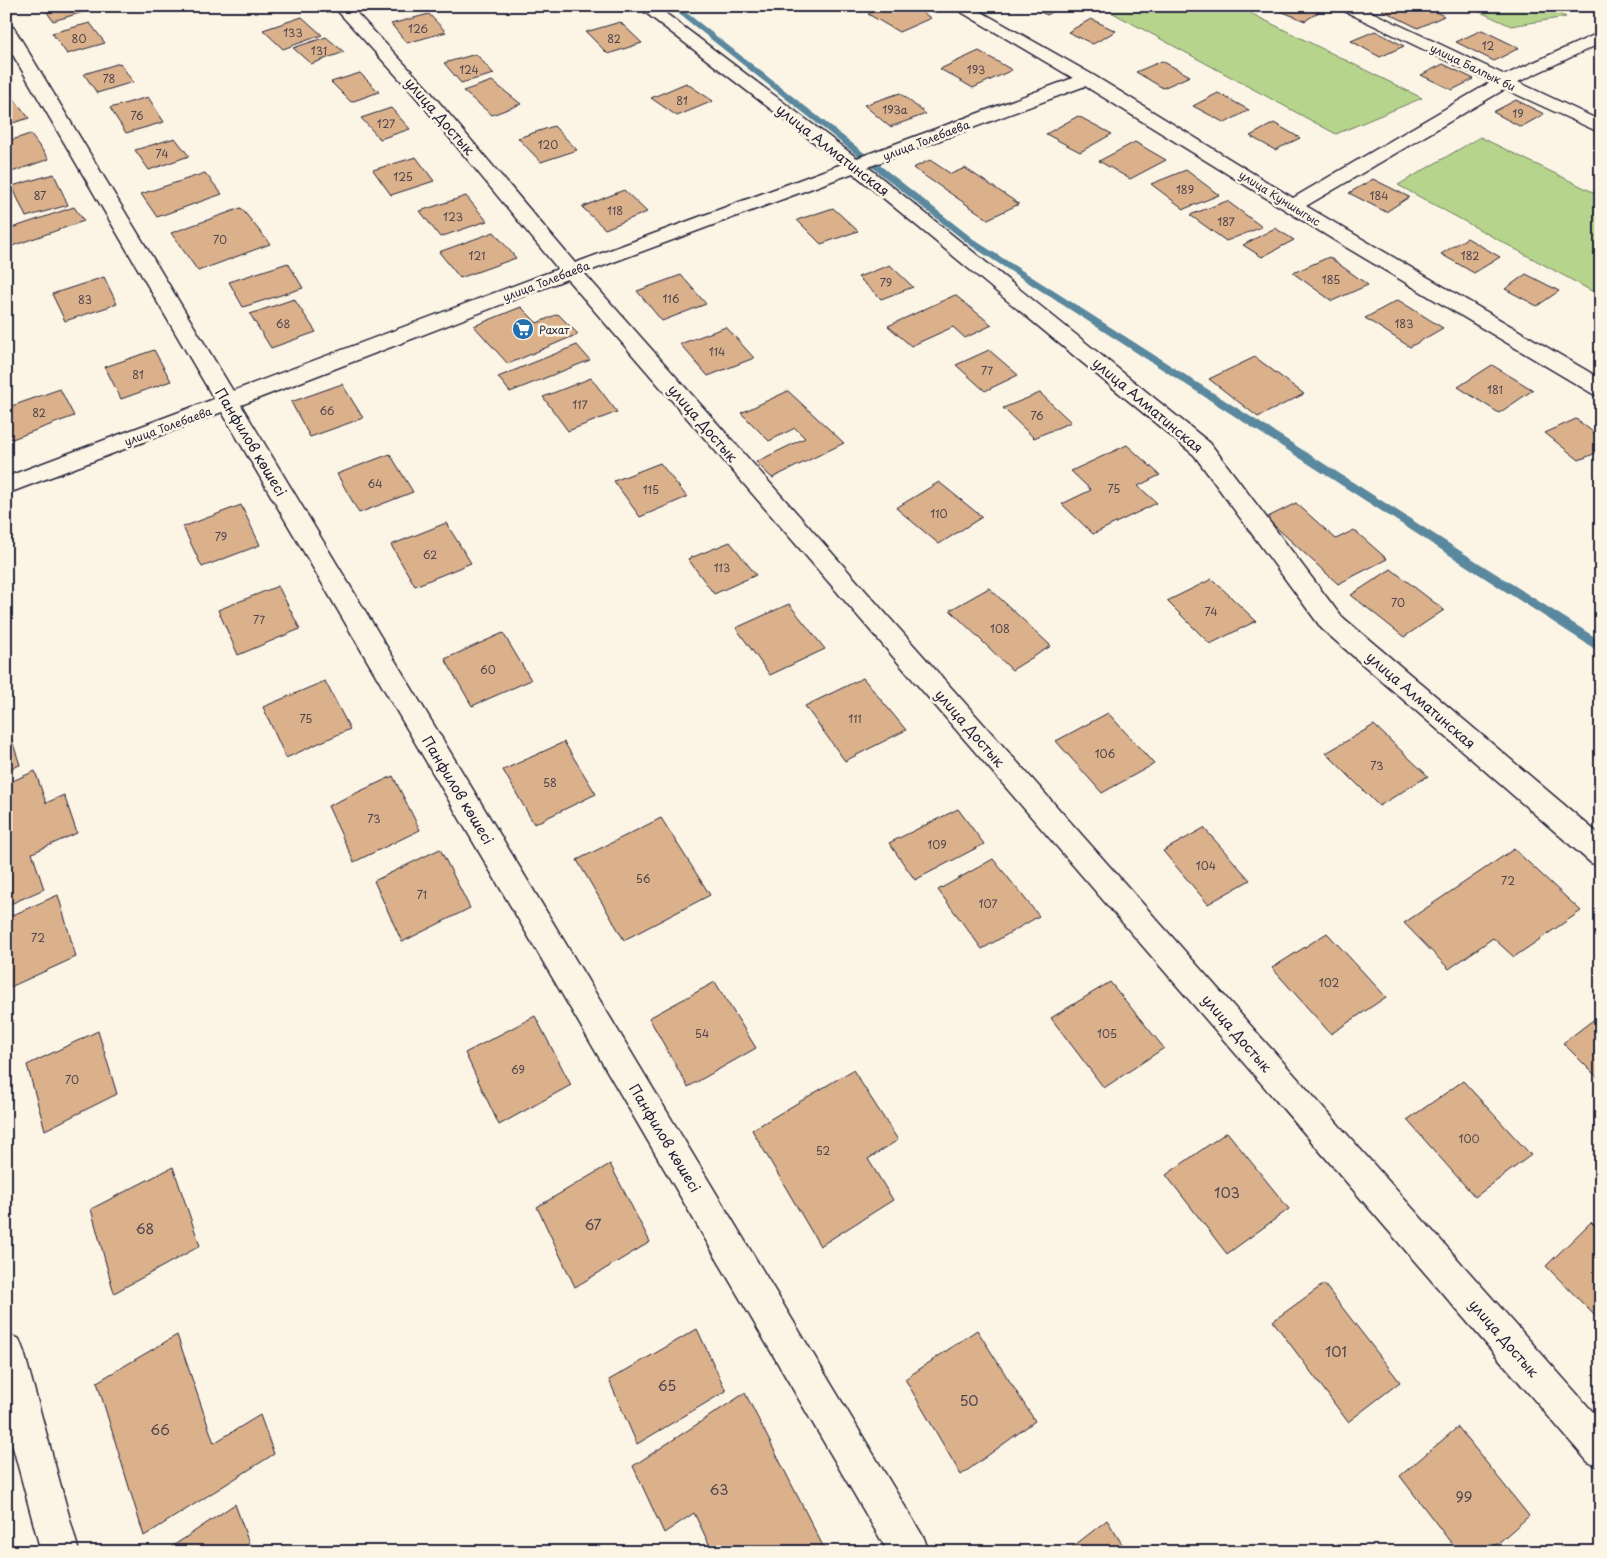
<svg xmlns="http://www.w3.org/2000/svg" width="1607" height="1558" viewBox="0 0 1607 1558" font-family="'Playpen Sans',sans-serif">
<style>
.green{fill:#b7d48c;stroke:#6c7b64}
.lines{fill:none;stroke-linecap:round;stroke-linejoin:round}
.stream{fill:#5a889e;fill-rule:evenodd}
.building{fill:#dbb18c;stroke:#22223b}
.street-casing{stroke:#22223b;stroke-width:3}
.street{fill:#fcf5e5;fill-rule:evenodd}
.labels{text-anchor:middle;dominant-baseline:central;stroke-width:5;stroke-linejoin:round;paint-order:stroke}
.number-label{font-size:11px;fill:#50464f}
.far-street-label{font-size:11px;fill:#22223b;stroke:#fcf5e5}
.far-poi-label{font-size:11px;fill:#22223b;stroke:#fcf5e5;text-anchor:start}
.street-label{font-size:14px;fill:#22223b;stroke:#fcf5e5}
.near-number-label{font-size:14px;fill:#50464f}
</style>
<rect width="100%" height="100%" fill="#fcf5e5"/>
<filter id="ink" filterUnits="userSpaceOnUse"><feTurbulence type="fractalNoise" baseFrequency=".02" numOctaves="2"/><feDisplacementMap in="SourceGraphic" scale="10" xChannelSelector="R" yChannelSelector="G"/><feConvolveMatrix kernelMatrix="1 2 1 2 8 2 1 2 1" color-interpolation-filters="sRGB"/></filter>
<g filter="url(#ink)">
<path class="green" d="M1100,6H1236L1422,98L1336,134Z
M1467,6H1543L1566,17L1511,26Z
M1480,137L1601,196V296L1398,185Z"/>
<g class="lines">
<path class="stream" d="M669,6H678L976,241L1601,641V653L970,245Z"/>
</g>
<path class="building" d="M43,6H87L90,10L53,21Z
M886,6H911L931,18L899,32L868,14Z
M1028,6H1063L1047,15Z
M1283,6H1318L1323,9L1305,21L1278,10Z
M1391,6H1424L1444,16L1418,28L1382,10Z
M429,14L446,32L407,43L391,24Z
M302,17L322,35L283,49L263,30Z
M1091,19L1116,31L1093,44L1068,32Z
M620,22L642,43L608,54L586,32Z
M90,23L105,43L67,54L52,33Z
M1482,30L1519,48L1494,61L1456,42Z
M1375,31L1404,46L1380,57L1351,41Z
M326,37L344,52L311,64L293,48Z
M979,51L1012,70L973,88L940,69Z
M476,54L494,74L461,83L444,63Z
M1162,61L1190,76L1163,88L1136,72Z
M120,63L133,82L97,93L84,74Z
M1443,64L1474,79L1452,90L1421,75Z
M360,73L379,92L351,102L331,82Z
M492,81L521,104L492,115L463,91Z
M686,83L713,101L677,116L651,98Z
M900,93L926,114L890,127L864,105Z
M1218,93L1249,110L1225,123L1193,106Z
M11,95L29,118L6,125V97Z
M148,97L164,122L126,133L110,108Z
M1516,100L1544,114L1521,127L1493,112Z
M391,108L410,129L380,139L361,118Z
M1078,116L1112,134L1080,152L1046,134Z
M1274,123L1300,138L1275,150L1250,136Z
M554,126L577,150L541,162L518,138Z
M30,134L49,159L6,174V142Z
M175,138L189,156L149,170L135,150Z
M1135,142L1166,160L1130,179L1099,161Z
M416,157L434,181L391,195L373,170Z
M930,160L951,174L965,168L1019,204L988,219L913,168Z
M1186,170L1219,195L1184,209L1151,184Z
M205,173L222,194L157,217L141,194Z
M54,174L68,205L26,217L12,186Z
M1373,179L1409,197L1386,212L1349,193Z
M624,190L647,212L605,229L582,207Z
M466,196L487,221L440,237L420,211Z
M1227,201L1262,227L1226,241L1190,215Z
M74,207L84,221L12,246L6,236V230Z
M241,208L270,244L198,271L171,233Z
M833,208L858,231L821,244L797,220Z
M1275,228L1294,240L1262,257L1243,245Z
M494,232L516,258L460,278L439,252Z
M1467,238L1500,257L1474,273L1441,254Z
M1329,257L1368,285L1332,301L1293,273Z
M288,263L303,288L243,307L229,282Z
M890,265L913,287L881,299L858,277Z
M1526,274L1559,291L1537,306L1505,289Z
M681,275L706,304L662,321L637,291Z
M104,277L117,304L65,321L52,294Z
M955,295L992,325L965,338L953,327L911,346L888,326Z
M294,299L316,332L271,348L250,314Z
M1398,300L1443,328L1410,347L1365,318Z
M521,307L537,323L558,314L578,334L508,364L474,326Z
M726,327L754,358L708,376L680,344Z
M577,345L590,360L510,392L498,377Z
M154,350L171,381L121,399L105,367Z
M989,350L1018,375L985,391L956,365Z
M1255,357L1304,394L1258,417L1209,379Z
M1492,365L1533,390L1499,413L1458,387Z
M591,378L617,412L568,431L543,397Z
M342,384L363,418L310,437L291,402Z
M60,389L74,416L7,441L6,408Z
M788,391L844,443L772,478L756,462L805,438L795,428L769,441L741,413Z
M1040,393L1071,422L1034,438L1003,408Z
M1576,419L1601,438V451L1579,460L1545,433Z
M1127,445L1160,475L1138,486L1157,503L1093,534L1062,504L1091,490L1071,471Z
M390,454L413,492L359,513L337,474Z
M660,463L687,497L640,517L614,481Z
M939,482L982,517L939,544L896,508Z
M1296,503L1336,539L1354,530L1387,559L1338,584L1266,518Z
M241,505L260,545L202,567L183,527Z
M446,523L471,563L415,586L391,545Z
M730,542L756,575L714,594L688,559Z
M1391,569L1444,610L1404,637L1351,595Z
M1212,579L1256,621L1210,644L1167,601Z
M278,586L300,629L238,655L218,610Z
M989,588L1051,646L1012,670L950,610Z
M789,604L825,649L770,675L736,628Z
M503,633L531,680L472,706L445,659Z
M863,678L906,730L845,761L805,706Z
M325,681L350,729L286,758L263,707Z
M1108,713L1154,764L1102,793L1056,741Z
M6,722L20,765L6,770Z
M1374,725L1428,776L1379,806L1326,753Z
M564,742L596,794L534,824L503,770Z
M35,771L46,803L64,795L77,833L32,853L44,889L6,906V784Z
M393,776L420,830L354,862L328,806Z
M958,809L984,844L915,880L889,843Z
M661,818L710,895L624,940L577,860Z
M1204,828L1250,880L1208,904L1163,851Z
M440,849L470,908L402,942L374,881Z
M1514,849L1581,911L1514,957L1493,938L1449,969L1404,923Z
M993,859L1039,916L982,949L938,890Z
M58,895L76,957L6,989V918Z
M1327,933L1386,997L1331,1034L1272,968Z
M715,982L756,1048L688,1087L649,1018Z
M1110,982L1164,1048L1104,1088L1051,1018Z
M1601,1014V1081L1563,1043Z
M535,1016L571,1085L499,1125L465,1053Z
M98,1031L117,1094L45,1130L27,1065Z
M853,1070L898,1140L868,1159L893,1200L820,1246L752,1130Z
M1463,1081L1531,1155L1475,1197L1407,1120Z
M1227,1132L1289,1209L1227,1254L1166,1175Z
M610,1164L650,1242L575,1287L537,1207Z
M173,1167L200,1246L114,1293L91,1209Z
M1591,1222L1601,1232V1322L1546,1266Z
M1324,1284L1400,1382L1348,1422L1273,1321Z
M697,1329L726,1391L637,1444L609,1380Z
M977,1330L1035,1421L961,1475L905,1379Z
M177,1335L214,1443L260,1415L274,1454L144,1536L97,1382Z
M745,1393L826,1552H713L694,1513L664,1533L633,1466Z
M1458,1427L1529,1516L1488,1552H1458L1400,1476Z
M235,1504L252,1552H164Z
M1107,1520L1127,1552H1066Z"/>
<g class="lines">
<g class="street-casing">
<path id="street" d="M333,6H350L427,88L575,263L842,164L637,6H656L857,158L1073,78L951,6H971L1093,75L1293,198L1491,82L1340,9L1338,6H1359L1505,75L1601,32V43L1518,82L1601,121V133L1505,89L1306,206L1601,379V396L1593,394L1339,243L1085,86L868,167L1210,443L1340,615L1601,836V866L1591,863L1322,629L1194,455L853,173L584,273L1601,1421V1468L1588,1462L567,279L241,405L924,1538L929,1552H888L222,412L6,494V477L214,399L6,43V23L14,28L233,391L558,269L415,96Z
M6,1334L19,1339L24,1352L79,1552H41L6,1421Z"/>
</g>
<use href="#street" class="street"/>
</g>
</g>
<defs>
<g id="supermarket-disc" transform="scale(1.125)"><circle r="9.5" fill="#1f6fb2" stroke="#fcf5e5"/><path d="M-6-5.5h2.5l.6 2H6L4.5 2H-2.5L-4.4-4H-6ZM-1.5 3.2a1.3 1.3 0 1 0 .1 0ZM3 3.2a1.3 1.3 0 1 0 .1 0Z" fill="#fff"/></g>
</defs>
<g fill-rule="evenodd">
<use href="#supermarket-disc" x="523" y="329"/>
</g>
<g class="labels">
<g class="number-label">
<text x="418" y="28">126</text>
<text x="293" y="32">133</text>
<text x="79" y="38">80</text>
<text x="614" y="38">82</text>
<text x="1488" y="45">12</text>
<text x="319" y="50">131</text>
<text x="469" y="69">124</text>
<text x="976" y="69">193</text>
<text x="109" y="78">78</text>
<text x="682" y="100">81</text>
<text x="895" y="109">193а</text>
<text x="1518" y="113">19</text>
<text x="137" y="115">76</text>
<text x="386" y="123">127</text>
<text x="548" y="144">120</text>
<text x="162" y="153">74</text>
<text x="403" y="176">125</text>
<text x="1185" y="189">189</text>
<text x="40" y="195">87</text>
<text x="1379" y="195">184</text>
<text x="615" y="210">118</text>
<text x="453" y="216">123</text>
<text x="1226" y="221">187</text>
<text x="220" y="239">70</text>
<text x="477" y="255">121</text>
<text x="1470" y="255">182</text>
<text x="1331" y="279">185</text>
<text x="886" y="282">79</text>
<text x="671" y="298">116</text>
<text x="85" y="299">83</text>
<text x="283" y="323">68</text>
<text x="1404" y="323">183</text>
<text x="717" y="351">114</text>
<text x="987" y="370">77</text>
<text x="138" y="374">81</text>
<text x="1495" y="389">181</text>
<text x="580" y="404">117</text>
<text x="327" y="410">66</text>
<text x="39" y="412">82</text>
<text x="1037" y="415">76</text>
<text x="375" y="483">64</text>
<text x="1114" y="488">75</text>
<text x="651" y="489">115</text>
<text x="939" y="513">110</text>
<text x="221" y="536">79</text>
<text x="430" y="554">62</text>
<text x="722" y="567">113</text>
<text x="1398" y="602">70</text>
<text x="1211" y="611">74</text>
<text x="259" y="619">77</text>
<text x="1000" y="628">108</text>
<text x="488" y="669">60</text>
<text x="306" y="718">75</text>
<text x="855" y="718">111</text>
<text x="1105" y="753">106</text>
<text x="1377" y="765">73</text>
<text x="550" y="782">58</text>
<text x="374" y="818">73</text>
<text x="937" y="844">109</text>
<text x="1206" y="865">104</text>
<text x="643" y="878">56</text>
<text x="1508" y="880">72</text>
<text x="422" y="894">71</text>
<text x="988" y="903">107</text>
<text x="38" y="937">72</text>
<text x="1329" y="982">102</text>
<text x="702" y="1033">54</text>
<text x="1107" y="1033">105</text>
<text x="518" y="1069">69</text>
<text x="72" y="1079">70</text>
<text x="1469" y="1138">100</text>
<text x="823" y="1150">52</text>
</g>
<g class="far-street-label">
<text transform="translate(1473 67) rotate(26)">улица Балпык би</text>
<text transform="translate(926 140) rotate(-21)">улица Толебаева</text>
<text transform="translate(1280 198) rotate(32)">улица Куншыгыс</text>
<text transform="translate(546 281) rotate(-21)">улица Толебаева</text>
<text transform="translate(168 426) rotate(-20)">улица Толебаева</text>
</g>
<g class="far-poi-label">
<text x="539" y="329">Рахат</text>
</g>
<g class="street-label">
<text transform="translate(440 116) rotate(49)">улица Достык</text>
<text transform="translate(833 150) rotate(38)">улица Алматинская</text>
<text transform="translate(1148 405) rotate(40)">улица Алматинская</text>
<text transform="translate(703 423) rotate(49)">улица Достык</text>
<text transform="translate(251 442) rotate(59)">Панфилов көшесі</text>
<text transform="translate(1421 700) rotate(41)">улица Алматинская</text>
<text transform="translate(970 728) rotate(49)">улица Достык</text>
<text transform="translate(458 790) rotate(59)">Панфилов көшесі</text>
<text transform="translate(1237 1033) rotate(49)">улица Достык</text>
<text transform="translate(665 1138) rotate(59)">Панфилов көшесі</text>
<text transform="translate(1504 1338) rotate(49)">улица Достык</text>
</g>
<g class="near-number-label">
<text x="1227" y="1192">103</text>
<text x="593" y="1224">67</text>
<text x="145" y="1228">68</text>
<text x="1336" y="1351">101</text>
<text x="667" y="1385">65</text>
<text x="969" y="1400">50</text>
<text x="160" y="1429">66</text>
<text x="719" y="1489">63</text>
<text x="1464" y="1496">99</text>
</g>
</g>
<rect width="1607" height="1558" fill="none" stroke="#fcf5e5" stroke-width="25"/>
<rect x="12" y="12" width="1582" height="1533" fill="none" stroke="#22223b" stroke-width="2" filter="url(#ink)"/>
</svg>
